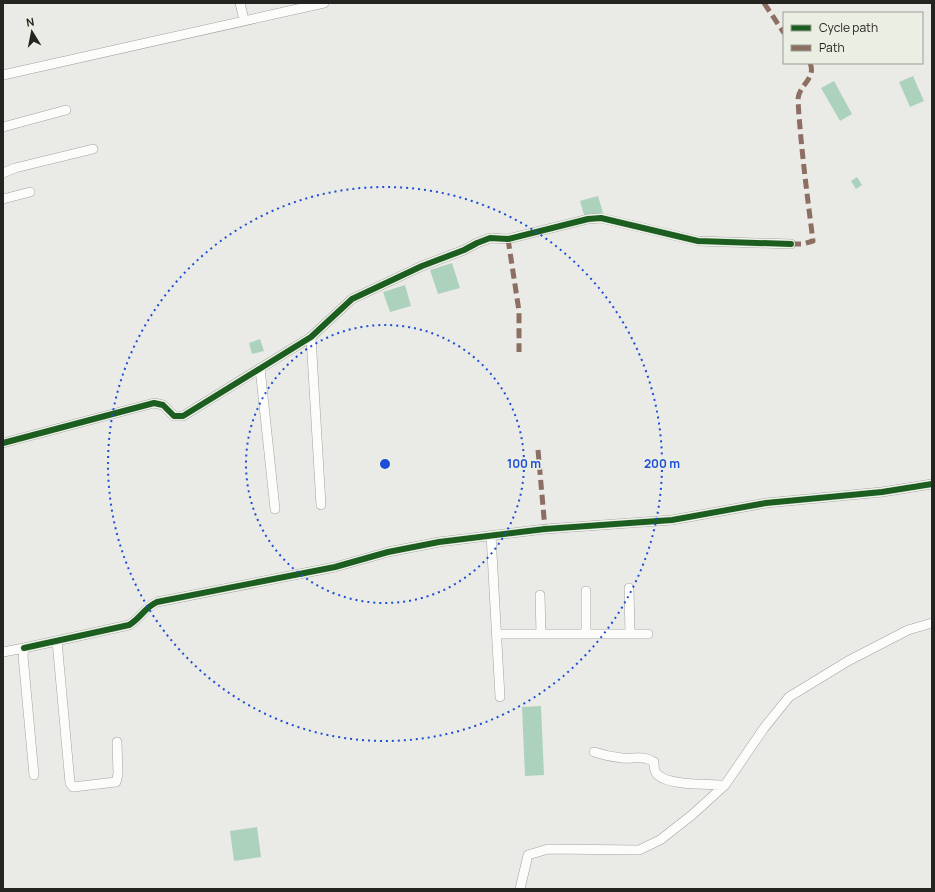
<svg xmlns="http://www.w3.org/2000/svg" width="935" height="892" viewBox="0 0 935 892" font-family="Manrope,sans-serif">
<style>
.water{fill:#acd2bd}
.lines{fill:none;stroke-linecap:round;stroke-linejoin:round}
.minor-casing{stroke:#a2a49f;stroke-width:10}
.minor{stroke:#fcfcfb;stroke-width:9}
.quiet{stroke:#8d6e63;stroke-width:5;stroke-dasharray:10 5;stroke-linecap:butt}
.cycleway-casing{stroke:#ebeee3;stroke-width:8}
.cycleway{stroke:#1b5e20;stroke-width:6}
.ring{fill:none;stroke:#1d4ed8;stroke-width:2;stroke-dasharray:2 4}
.centre{fill:#1d4ed8;stroke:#ebeee3;stroke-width:2}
.ring-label{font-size:12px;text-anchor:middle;font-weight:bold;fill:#1d4ed8;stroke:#ebeee3;stroke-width:3.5;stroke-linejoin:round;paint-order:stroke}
</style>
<rect width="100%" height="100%" fill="#eaebe6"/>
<path class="water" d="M913,76L924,101L910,107L899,82Z
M834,81L852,114L840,121L821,88Z
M857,177L862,185L856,189L851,181Z
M598,196L603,213L585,218L580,201Z
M452,263L460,288L438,294L430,270Z
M405,285L411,306L390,312L383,292Z
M260,339L264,351L252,354L249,343Z
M541,706L544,775L525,776L522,707Z
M257,827L261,857L234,861L230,831Z"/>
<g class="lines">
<g class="minor-casing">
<path id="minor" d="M240,3L244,20
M3,75L324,3
M3,127L66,110
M3,173L15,168L93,149
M3,199L30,192
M311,337L321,505
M260,368L275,509
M3,443L154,403L163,405L174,416H183L311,337L352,299L422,266L464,250L477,243L490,238L508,239L588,219L601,218L698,241L791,244
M491,535L500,697
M629,588L630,634
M586,591V634
M540,595L541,634
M497,634H648
M57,641L70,783L73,787L116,782L118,774L117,742
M24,648L129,625C140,619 145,607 157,602L335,567L388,552L439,542L545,529L672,520L766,503L882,492L932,484
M3,652L24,648L23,656L34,775
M594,752C603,755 612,757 622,758C634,759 643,755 654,762C654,766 655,772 657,774C667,786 710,784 725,785
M520,889L528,855L548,849L639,850L660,840L692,815L725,785L764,728L789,697L848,661L908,630L932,623"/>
</g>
<use href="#minor" class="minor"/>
<path class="quiet" d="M764,3L784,33
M508,239L519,311V352
M791,244H803L813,241C807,194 801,148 798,101C797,86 817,79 810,63
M538,450L545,529"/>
<g class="cycleway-casing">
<path id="cycleway" d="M3,443L154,403L163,405L174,416H183L311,337L352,299L422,266L464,250L477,243L490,238L508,239L588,219L601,218L698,241L791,244
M24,648L129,625C140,619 145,607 157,602L335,567L388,552L439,542L545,529L672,520L766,503L882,492L932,484"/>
</g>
<use href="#cycleway" class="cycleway"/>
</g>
<g class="ring">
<circle cx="385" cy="464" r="139"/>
<circle cx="385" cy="464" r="277"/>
</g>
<circle cx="385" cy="464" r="6" class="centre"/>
<g class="ring-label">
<text x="524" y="468">100 m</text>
<text x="662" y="468">200 m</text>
</g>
<rect width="935" height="892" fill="none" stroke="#242521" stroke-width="8"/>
<rect x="783" y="12" width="140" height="52" fill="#ebeee3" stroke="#9b9e95"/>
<rect x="791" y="25" width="20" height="6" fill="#1b5e20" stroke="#9b9e95"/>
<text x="819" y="32" font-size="12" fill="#242521">Cycle path</text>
<rect x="791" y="45" width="20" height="6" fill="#8d6e63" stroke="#9b9e95"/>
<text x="819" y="52" font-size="12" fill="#242521">Path</text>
<g transform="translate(32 32) rotate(350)" stroke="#ebeee3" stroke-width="3" paint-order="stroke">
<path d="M0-3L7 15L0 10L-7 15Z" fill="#242521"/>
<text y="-6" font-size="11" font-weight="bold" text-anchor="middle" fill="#242521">N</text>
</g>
</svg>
